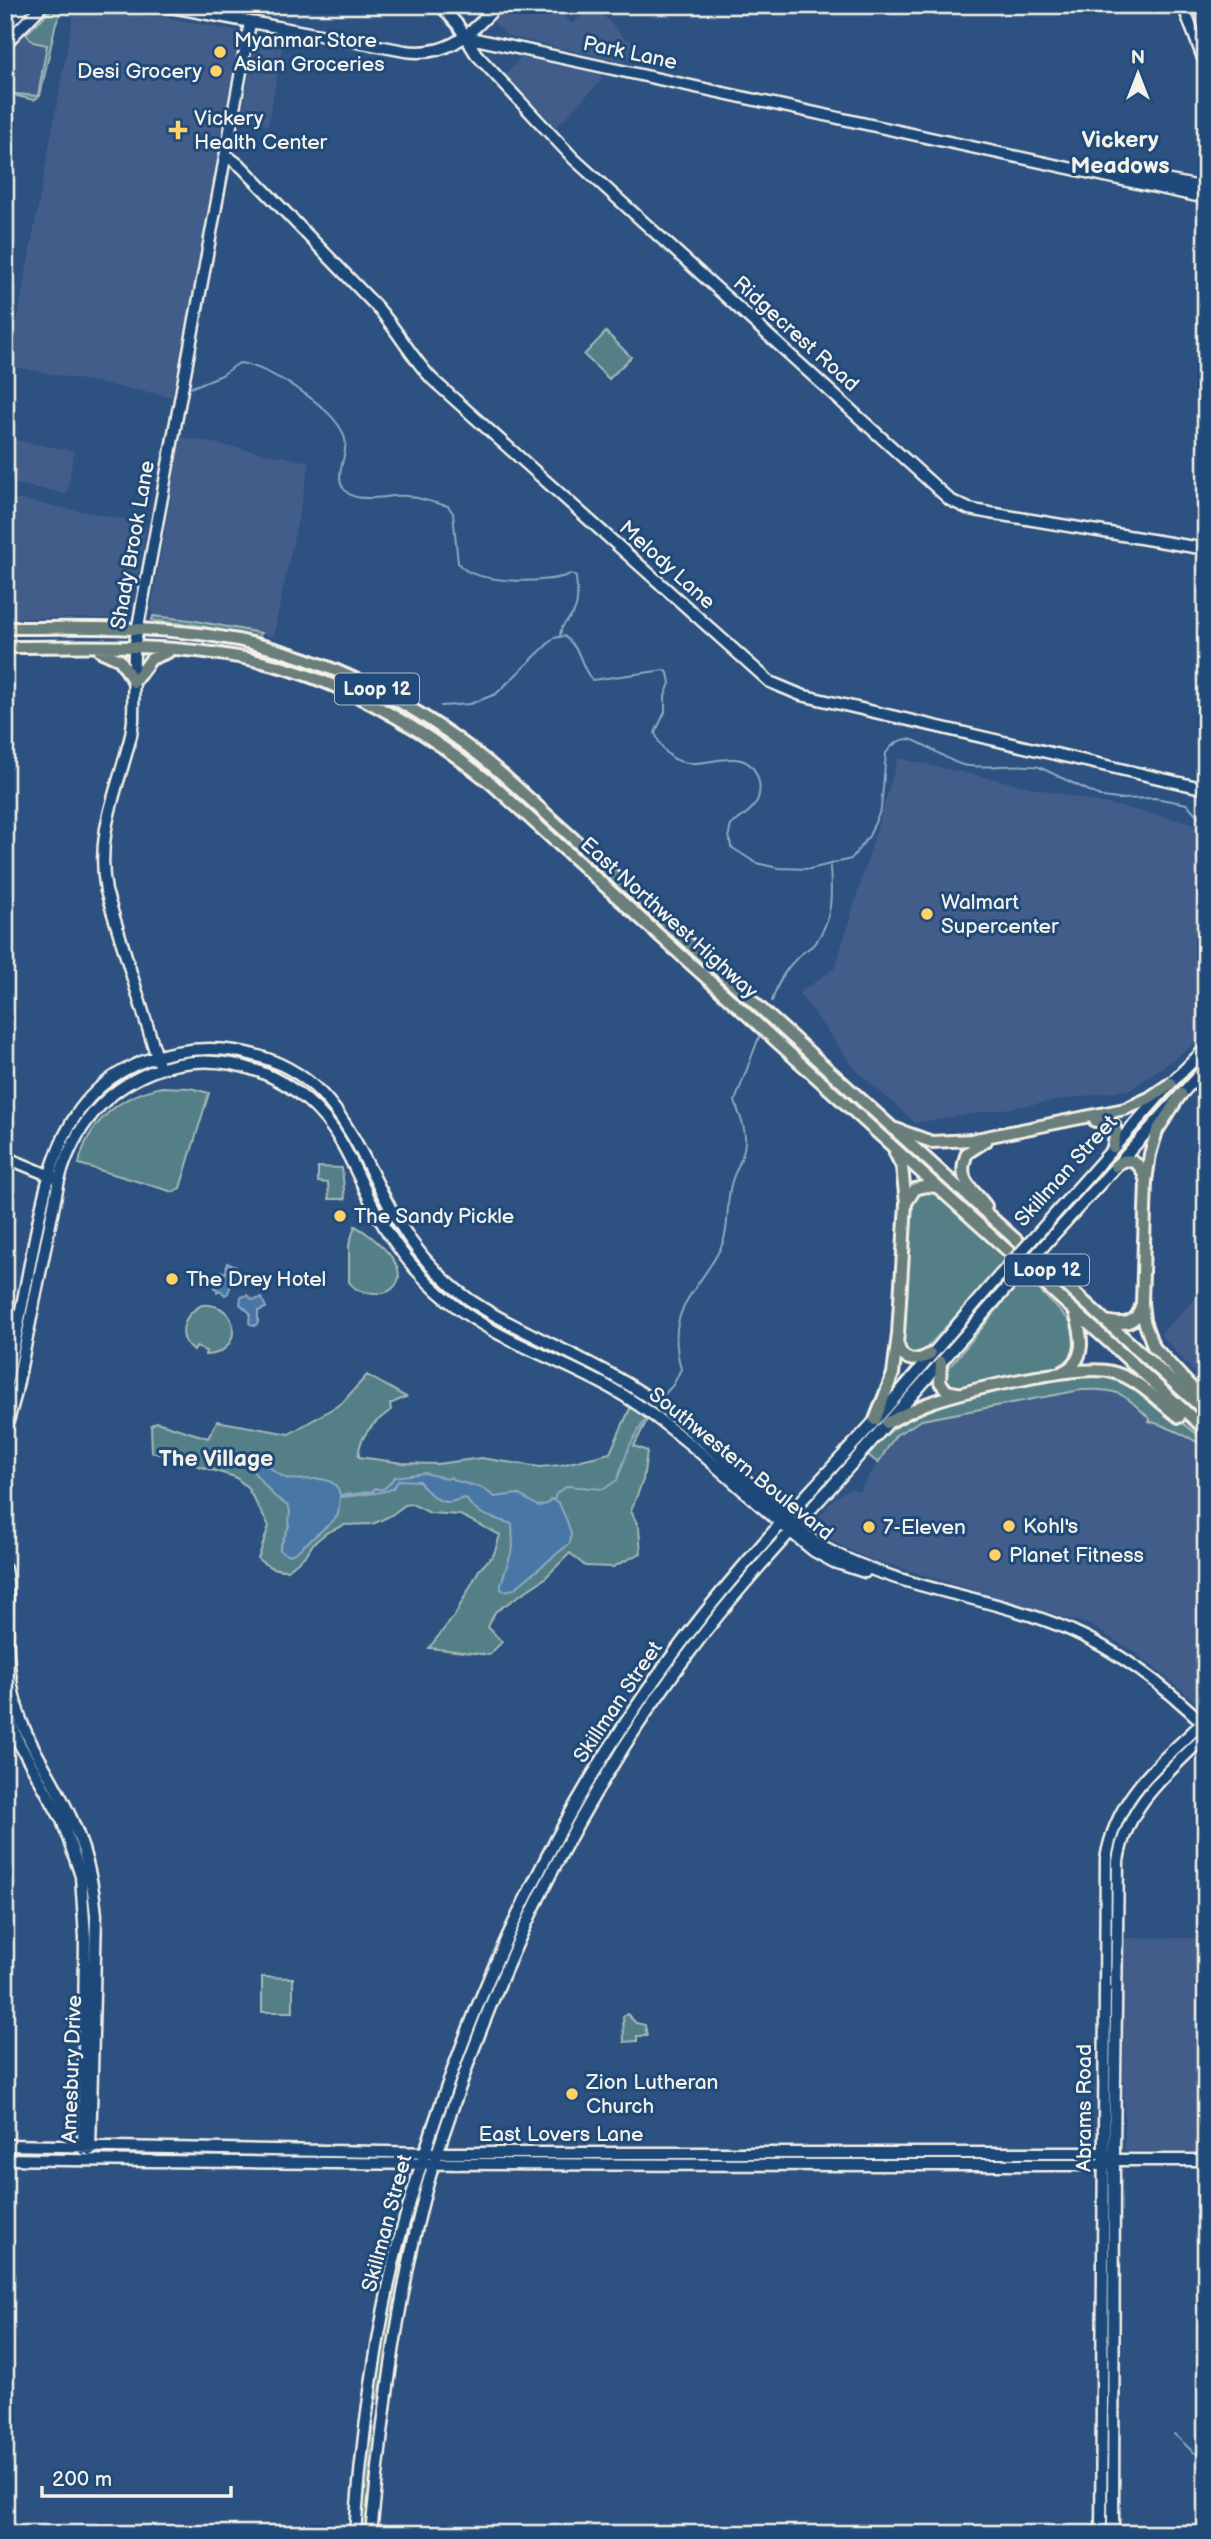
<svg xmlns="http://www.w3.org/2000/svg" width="1211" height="2539" viewBox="0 0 1211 2539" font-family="'Balsamiq Sans',sans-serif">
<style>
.built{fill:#425d8a}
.green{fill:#557f86;stroke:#a4b8b7;stroke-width:2}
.water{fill:#4a77a5;stroke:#8ea8c0;stroke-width:2}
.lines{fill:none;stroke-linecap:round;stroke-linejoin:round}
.stream{stroke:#8ea8c0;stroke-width:2}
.secondary-casing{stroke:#f4f1e8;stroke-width:15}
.primary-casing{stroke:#f4f1e8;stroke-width:16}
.secondary{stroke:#1f4a7a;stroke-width:10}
.primary{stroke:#6b7f7c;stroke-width:10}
.secondary-bridge-casing{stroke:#f4f1e8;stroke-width:15;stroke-linecap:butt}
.secondary-bridge{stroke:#1f4a7a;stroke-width:10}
.poi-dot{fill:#ffd166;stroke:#1f4a7a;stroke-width:2.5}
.labels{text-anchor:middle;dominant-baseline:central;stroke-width:6;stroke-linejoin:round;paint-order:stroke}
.shield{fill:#1f4a7a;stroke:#b4bfc7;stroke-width:2}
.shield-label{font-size:19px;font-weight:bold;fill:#f4f1e8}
.poi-label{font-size:21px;fill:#f4f1e8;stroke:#1f4a7a;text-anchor:start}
.street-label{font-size:21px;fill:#f4f1e8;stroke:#1f4a7a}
.neighbourhood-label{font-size:23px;font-weight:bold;fill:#f4f1e8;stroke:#1f4a7a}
</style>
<rect width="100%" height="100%" fill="#2d5180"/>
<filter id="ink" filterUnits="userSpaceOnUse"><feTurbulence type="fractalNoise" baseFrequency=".0143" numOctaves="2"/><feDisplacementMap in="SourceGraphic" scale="14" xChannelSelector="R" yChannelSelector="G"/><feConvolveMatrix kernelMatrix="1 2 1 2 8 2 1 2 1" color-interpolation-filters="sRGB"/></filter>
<g filter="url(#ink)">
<path class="built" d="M75,5H100L238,31L240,35L172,397L9,366Z
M508,5H553L572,24L594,5L625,39H629L639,50L624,62L507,36L493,21Z
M26,34L33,42L47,44L38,97L23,96L5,88V54Z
M259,35L284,39L268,125L241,120L256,37Z
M521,57L601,75V81L556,127L506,75Z
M181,437L310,462L273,637L228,626L153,616L152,605Z
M5,438L74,451L67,494L5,482Z
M5,497L145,523L144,528L146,529L130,614L125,618H5Z
M898,758L1193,823L1201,840L1206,870V1036L1131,1089L915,1123L857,1071L799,993L835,968Z
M1206,1288V1386L1160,1334Z
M1105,1389L1127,1394L1206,1451V1710L1136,1653L1090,1625L864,1557L815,1532V1522L835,1497L851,1488L859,1491L896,1435L922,1420L1081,1390Z
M1122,1938H1206V2152L1125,2151Z"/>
<path class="green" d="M56,5H63L55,27L40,96L34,100L17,96L15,94L38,96L47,45L33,42L26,34Z
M1190,5H1206V50Z
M606,332L631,357L609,379L584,355Z
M153,616L190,620L261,633L258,638H254L196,625L156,621L152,620Z
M162,1087L190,1088L209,1093L180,1188L173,1192L79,1164C87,1122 121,1095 162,1087Z
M318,1167L342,1168L345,1199H329L328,1183L318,1182Z
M917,1190L934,1192L1008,1259L923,1352L915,1355L904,1349L901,1341L910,1201Z
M355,1226C372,1235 414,1268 393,1288C387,1294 380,1294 373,1293C362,1292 356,1291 349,1282V1245Z
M1025,1276L1072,1323L1076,1342L1074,1352L1069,1360L1053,1370L960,1389L949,1386L945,1379L946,1371Z
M202,1305C242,1302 244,1355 205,1355L206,1351L196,1347L194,1351C175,1337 183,1314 202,1305Z
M1098,1372L1128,1381L1206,1441V1454L1203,1452L1205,1447C1186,1435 1169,1427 1149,1421L1150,1419C1123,1393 1119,1388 1081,1390L922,1420L896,1435L878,1463L868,1455C917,1390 1003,1388 1078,1374Z
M367,1375L406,1397L390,1404L391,1410C376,1421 357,1436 359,1457L403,1463L437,1464L481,1458L540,1467L561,1465L610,1453L632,1404L649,1416L634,1446L647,1451L643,1480L631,1511L639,1528L641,1553L613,1567L585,1566L570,1553L544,1579L495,1612L488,1627L502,1642L489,1655L429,1648L455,1615L479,1570L494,1554L500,1535L460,1515L430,1513L412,1504L405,1505L390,1516L373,1524L344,1525L326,1533L313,1544L306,1555L288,1570C275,1570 268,1567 258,1559L269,1526L247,1487L235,1477L152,1452L151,1425L157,1422L208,1438L217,1421L289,1434L342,1403Z
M262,1977L293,1978V2012H262Z
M627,2014L636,2023L645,2025L647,2036H637V2041L624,2042L623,2016Z
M405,2235L400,2287L380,2392L377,2399L375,2393L378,2354L395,2267Z
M372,2417L373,2422L366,2530L365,2534H358Z"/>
<path class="water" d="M227,1263L236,1267L235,1271H231L230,1275L234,1277L228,1293L225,1295L220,1290L217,1292V1289L215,1288L221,1271L226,1273Z
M247,1295L253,1300L262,1298L266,1308L258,1311V1323L254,1326L249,1323L250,1313L240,1304L241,1297Z
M251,1460C266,1460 273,1473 286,1478C300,1483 318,1475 331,1482C337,1485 339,1489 340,1495C352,1495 362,1493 373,1491L375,1488C385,1493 389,1483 395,1477L425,1473L447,1479L451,1477L453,1480L482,1488L495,1497L518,1494L538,1506L547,1504L551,1499L559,1503L567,1521L571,1534L570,1543L514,1589L504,1591L501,1589V1584L513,1547L512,1524C495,1518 475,1516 466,1498C459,1498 455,1502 448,1502C436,1502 425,1490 419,1481L399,1480C396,1483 395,1487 391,1489C388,1492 347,1497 340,1497L338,1515L333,1521L295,1553L288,1555L280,1551V1547L289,1526L290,1511L288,1506L274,1496L251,1469L248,1464Z"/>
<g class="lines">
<path class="stream" d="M190,388L222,375L239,363C268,366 339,409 345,439C349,458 329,479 349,494C355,498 362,498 369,498C382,498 394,495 407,496C421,498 434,503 448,506L453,513L458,563C471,585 549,584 571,574L576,577C577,588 579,603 574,612C568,622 560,624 560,637
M441,706L470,704L496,694L554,638L564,636C584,652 578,663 592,680L665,670L668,673L670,683L665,696V712L655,733C659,744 667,757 679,761C706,771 749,739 759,782C763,804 747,814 731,825L729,834L731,847L756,863L778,868L810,869L851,859L869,836L881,809L886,753C891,746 899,739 908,739C922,740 946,761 963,765C988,770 1014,762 1039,767L1102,797L1118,799L1155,798L1187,804L1206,825
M772,1001C778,982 785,969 800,955C804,951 809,949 813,945C833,923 832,894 830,867
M662,1397L673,1385L681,1369C665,1309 694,1297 719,1251C732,1228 724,1201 733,1178C738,1165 744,1157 745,1142C746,1127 739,1116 735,1101L759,1037
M554,1500L556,1494L567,1486L604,1489L617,1480L630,1445L644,1421
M1174,2434L1192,2451L1206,2460"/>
<g class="secondary-casing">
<path id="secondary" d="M160,5L405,51C450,57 469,34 498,5
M440,5L458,25L476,54L574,159L950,500L969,509L990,513L1206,549
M1183,5L1206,66
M5,27L26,5
M466,37L1206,198
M5,44L43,5
M226,155L242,167L376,306C397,329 411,357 433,380L770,682L801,695L1206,789
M1099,172L1118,171L1206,188
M158,1061L106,891C95,833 118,790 131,735L133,721L134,648L250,23
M5,1157L53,1177
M1039,1232L1171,1083L1206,1048
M1049,1240L1206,1067
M5,1389C15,1342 24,1295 33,1248C51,1155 69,1073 176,1052C232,1042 292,1057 329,1102C360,1139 375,1186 401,1226C422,1260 450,1289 484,1309C545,1345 612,1367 668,1412C706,1442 740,1475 776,1507C792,1522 808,1539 828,1550C903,1590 990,1596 1068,1629C1121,1652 1165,1686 1206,1726
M5,1432L15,1396L59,1180C73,1130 102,1092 151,1072C222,1043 304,1076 341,1142C358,1171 369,1203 387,1231C404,1258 425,1282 450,1302C503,1345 569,1361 626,1397C694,1440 751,1501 814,1551L834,1562L865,1572
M5,1569C9,1586 7,1604 7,1622C7,1654 9,1686 20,1717C28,1742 44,1765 56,1788C79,1829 92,1868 96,1915L90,2150
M5,1707L19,1743L62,1820L81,1876L85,1937L83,2149
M5,2145L437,2153H1103L1114,2160
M5,2159C371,2165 737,2165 1103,2165L1114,2160H1206
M355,2534C361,2442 374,2350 394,2260C402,2225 414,2190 424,2155C481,1973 563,1802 677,1649C736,1569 805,1497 872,1424C916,1375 957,1324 1000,1275
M371,2534C382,2424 395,2313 422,2205C431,2168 444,2132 457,2095C514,1929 597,1771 705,1632C745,1581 789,1533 833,1485C892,1418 951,1351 1010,1284
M1101,2534L1106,1859C1117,1793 1160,1764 1205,1720
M1113,2534L1114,2150L1118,1861C1127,1804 1167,1774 1206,1735"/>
</g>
<g class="primary-casing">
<path id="primary" d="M5,628C73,628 141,626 208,635C317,650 421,704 503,775L1206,1412
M5,647C82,647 162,643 238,657C334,674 417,724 492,784L1206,1430
M100,651L120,660L134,682
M134,682L151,659L168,652
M1181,1094L1157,1131L1150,1154L1146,1181L1142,1303L1144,1321L1153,1346L1206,1403
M1095,1121L1105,1120L1114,1125L1116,1131L1113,1147
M896,1129L932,1142L971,1140L1125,1109L1149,1098L1171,1083
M986,1141L967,1153C956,1181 971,1186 986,1206
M1115,1166C1129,1154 1141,1163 1145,1179
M906,1203L915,1189L926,1186L937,1187
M1105,1321C1123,1325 1136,1325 1141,1306
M898,1345C902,1362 916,1363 930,1354
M941,1362L940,1382L947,1391L957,1393
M1062,1372C1088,1361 1082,1334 1075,1313
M875,1420L893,1374L898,1334L906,1203L902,1167L895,1153
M887,1423C902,1416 916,1407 932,1402C964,1391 1082,1363 1112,1372C1137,1378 1159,1402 1179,1417"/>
</g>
<use href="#secondary" class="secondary"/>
<use href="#primary" class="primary"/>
<g class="secondary-bridge-casing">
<path id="secondary-bridge" d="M1000,1275L1039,1232
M1010,1284L1049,1240"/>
</g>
<use href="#secondary-bridge" class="secondary-bridge"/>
</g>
</g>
<g class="poi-dot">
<circle cx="220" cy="52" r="7"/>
<circle cx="216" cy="71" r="7"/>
<path d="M174.5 119.5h7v7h7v7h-7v7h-7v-7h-7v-7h7z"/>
<circle cx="927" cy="914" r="7"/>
<circle cx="340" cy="1216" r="7"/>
<circle cx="172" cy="1279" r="7"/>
<circle cx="1009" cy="1526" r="7"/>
<circle cx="869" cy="1527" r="7"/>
<circle cx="995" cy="1555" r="7"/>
<circle cx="572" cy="2094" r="7"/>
</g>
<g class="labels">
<g class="shield">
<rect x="335" y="673.5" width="84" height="31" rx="5"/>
<rect x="1005" y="1254.5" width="84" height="31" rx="5"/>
</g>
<g class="shield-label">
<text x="377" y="689">Loop 12</text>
<text x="1047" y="1270">Loop 12</text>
</g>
<g class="poi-label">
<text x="234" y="40">Myanmar Store<tspan x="234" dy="24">Asian Groceries</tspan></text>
<text x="202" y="71" text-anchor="end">Desi Grocery</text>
<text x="194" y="118">Vickery<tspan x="194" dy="24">Health Center</tspan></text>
<text x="941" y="902">Walmart<tspan x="941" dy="24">Supercenter</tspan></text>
<text x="354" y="1216">The Sandy Pickle</text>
<text x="186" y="1279">The Drey Hotel</text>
<text x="1023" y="1526">Kohl's</text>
<text x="883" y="1527">7-Eleven</text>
<text x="1009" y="1555">Planet Fitness</text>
<text x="586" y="2082">Zion Lutheran<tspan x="586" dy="24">Church</tspan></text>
</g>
<g class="street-label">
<text transform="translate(630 53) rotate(12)">Park Lane</text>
<text transform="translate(796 334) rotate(42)">Ridgecrest Road</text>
<text transform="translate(133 545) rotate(-80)">Shady Brook Lane</text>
<text transform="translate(667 565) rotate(42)">Melody Lane</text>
<text transform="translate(669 918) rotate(42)">East Northwest Highway</text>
<text transform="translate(1066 1171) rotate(-48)">Skillman Street</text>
<text transform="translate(741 1464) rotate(39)">Southwestern Boulevard</text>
<text transform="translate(618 1702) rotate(-56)">Skillman Street</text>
<text transform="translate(72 2069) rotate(-88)">Amesbury Drive</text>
<text transform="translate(1084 2108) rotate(-90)">Abrams Road</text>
<text x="561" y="2134">East Lovers Lane</text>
<text transform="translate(387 2223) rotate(-75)">Skillman Street</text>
</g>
<g class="neighbourhood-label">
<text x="1120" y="140">Vickery<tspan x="1120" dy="26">Meadows</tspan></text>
<text x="216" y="1459">The Village</text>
</g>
</g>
<rect width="1211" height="2539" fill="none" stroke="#1f4a7a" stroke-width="28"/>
<rect x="14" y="14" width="1183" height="2511" fill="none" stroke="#f4f1e8" stroke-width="2.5" filter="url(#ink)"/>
<g transform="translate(1138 74)" stroke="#1f4a7a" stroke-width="5" paint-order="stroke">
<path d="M0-5L12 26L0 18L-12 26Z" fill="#f4f1e8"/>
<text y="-10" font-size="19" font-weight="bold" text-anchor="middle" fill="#f4f1e8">N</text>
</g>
<path d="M42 2486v10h189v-10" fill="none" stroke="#f4f1e8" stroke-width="3.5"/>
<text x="52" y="2486" font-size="21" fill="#f4f1e8" stroke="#1f4a7a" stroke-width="5" paint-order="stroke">200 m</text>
</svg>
